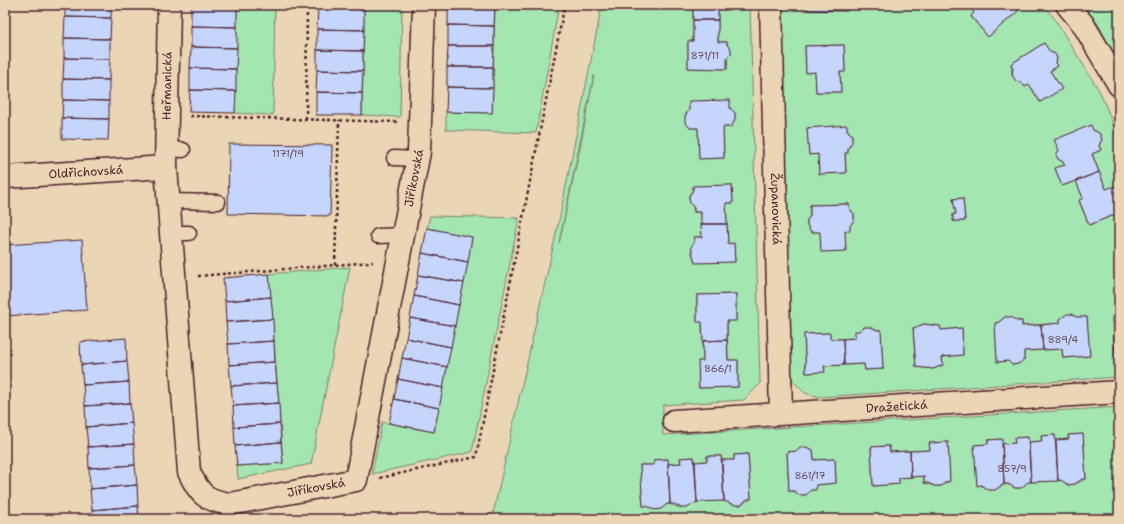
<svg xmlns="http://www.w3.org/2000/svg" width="1124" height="524" viewBox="0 0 1124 524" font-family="'Shantell Sans',sans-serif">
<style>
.green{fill:#a3e6b2;stroke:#76826e;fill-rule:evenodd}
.building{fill:#c6d5fc;stroke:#4a1f2b}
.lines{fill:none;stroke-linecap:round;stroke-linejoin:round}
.lane-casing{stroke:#4a1f2b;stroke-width:17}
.street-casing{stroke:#4a1f2b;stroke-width:25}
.path{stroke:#4a1f2b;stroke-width:2.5;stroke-dasharray:3 3;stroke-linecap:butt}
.lane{stroke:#ead6b4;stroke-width:14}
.street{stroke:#ead6b4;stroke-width:22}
.labels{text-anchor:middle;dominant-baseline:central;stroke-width:3;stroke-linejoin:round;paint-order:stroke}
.number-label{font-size:10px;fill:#694c5f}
.street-label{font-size:12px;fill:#4a1f2b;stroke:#ead6b4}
</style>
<rect width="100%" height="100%" fill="#ead6b4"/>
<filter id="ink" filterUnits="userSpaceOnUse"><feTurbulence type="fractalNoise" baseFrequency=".025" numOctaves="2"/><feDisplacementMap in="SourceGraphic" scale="8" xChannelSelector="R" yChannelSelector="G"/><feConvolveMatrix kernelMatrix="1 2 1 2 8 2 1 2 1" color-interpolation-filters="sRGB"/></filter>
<g filter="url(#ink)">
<path class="green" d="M237,5H275L273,115L235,113Z
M364,5H402L400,117L362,115Z
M495,5H559L536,133L446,130V112L492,113Z
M602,5H693V41L688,42V68L727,69V58L731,54V49L727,45V42H718V5H750L760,384L744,400L663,405V435L1119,407V519H559L544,513L521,519H464L493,514L560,216ZM594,75L580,148L559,243ZM689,110L735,113V120L730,127H723L724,158H699L698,128H690C684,121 684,117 689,110ZM732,185L733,203H726L728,244H734L735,262L695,259C687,247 695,248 695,237H702L701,212H694C694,206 688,202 689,196C690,192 693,192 693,187ZM736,294V320L727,321L728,360H738V387L699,388V361H703L702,322L697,321V295ZM1083,434L1086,479L1075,484L1068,485L1061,480L1028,482L1021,488H1015L1008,484L988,490L981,485H977L975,445L988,444V440L1001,439L1002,444L1015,443V438L1028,437L1029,442L1042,441L1041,437L1055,435L1056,440L1069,439L1068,435ZM947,442L950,481L941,486H934L924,483V476L899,478V484L873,486L871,447L889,446L890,452L930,450L929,443ZM801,447L813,450L814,460L835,459L836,483L816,485L806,495H799L794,491H789L787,452L797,451ZM748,454L751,499L741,504C727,501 710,498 695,503C691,504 689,508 684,508C678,509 673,504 667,504C654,515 655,506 643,506L640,465H654V460L667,459L668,464L681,463L680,458L694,457L695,462L707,461V456H721L722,460H734V455Z
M782,5H807V10L846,11L848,5H967L974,13L971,17L988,37L1018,11L1013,5H1043L1054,18L1100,92L1119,139V191L1106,189L1092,154L1101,150L1099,146L1102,139L1099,133L1093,130L1055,140L1059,150L1057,155L1058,159L1063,162L1065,165L1055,168L1062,186L1076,181L1083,198L1079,201L1089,225L1119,213V313L1113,316L1115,355H1119V377L820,397L805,393L791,379ZM1044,43L1050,52L1055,54L1057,58L1056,63L1058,66L1050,71L1061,89L1040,102L1029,84L1025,87L1022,83L1016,81L1012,75L1011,64ZM844,45L845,71L840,72L841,92H816L815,72H806L805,46ZM846,126C847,131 851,132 852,137C853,143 848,146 848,152L845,153L846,172L819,174L818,154H809L807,128ZM963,198L965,221H953V215L956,214L953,199ZM849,204V208L854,214V220L845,231L811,232L807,225V220L810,216V205ZM1005,317C1012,317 1015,321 1022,321V326L1060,323V319L1087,317L1089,356L1063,358L1062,349L1024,351V360L1018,364L1012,365L1008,361L998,362L995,323L999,322ZM923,324L940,326L941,330L962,328L963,355L942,357L943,365L933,369L916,367L913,328ZM864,327C871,327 875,330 881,330L883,369L865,370L864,364L824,366V372L806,373L804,334L830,333V339L855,338Z
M1082,5H1119V65L1098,24Z
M430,216L519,218L472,452L372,474L382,422L434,432L472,237L427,228Z
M350,267L311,464L238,479L237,466L283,463L269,274Z"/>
<path class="building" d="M65,5H111V18L65,17Z
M191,5H237V7Z
M318,5H364V9L318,8Z
M448,5H495L494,26L448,25Z
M693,5H718V20H693Z
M807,5H848L847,11L807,10Z
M967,5H1013L1018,11L988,37L971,16L974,13Z
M191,6L237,7V27L191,26Z
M318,8L364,9V30L317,29Z
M65,17L111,18L110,39L64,38Z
M693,20H718V42H727V45L731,49V54L727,58V69L688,68V41H693Z
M448,25L494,26V46H448Z
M191,26L237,27V48L191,47Z
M317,29L364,30L363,51L317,50Z
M64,38L110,39V59L64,58Z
M1044,43L1050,52L1055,54L1057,58L1056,63L1058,66L1050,71L1062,89L1040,102L1029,84L1025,87L1022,83L1016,81L1012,75L1013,68L1011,64Z
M844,45L845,72H840L841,92H816L815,72L806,73L805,46Z
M448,46H494L493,67H447Z
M191,47L237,48L236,69L190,68Z
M317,50L363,51V71L317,70Z
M64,58L110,59L109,80L63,79Z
M447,67H493V88L447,87Z
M190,68L236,69V91L190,90Z
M317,70L363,71L362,93L316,92Z
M63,79L109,80V101L63,100Z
M447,87L493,88L492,113L446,112Z
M190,90L236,91L235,113L189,112Z
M316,92L362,93V115H316Z
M63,100L109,101V119L62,118Z
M730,100V108L735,113V120L731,127H723L724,158L699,159L698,128H690L685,122V116L689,110V101Z
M62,118L109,119L108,140L62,139Z
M847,125V130L852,135V142L848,148V153H845L846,173L819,174L818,154L809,155L807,128Z
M1091,125L1093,130L1099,133L1102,139L1099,146L1101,150L1092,154L1099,172L1062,186L1055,168L1065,165L1063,162L1058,159L1056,155L1059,150L1054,140Z
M229,144L332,145L330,216L228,214Z
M1099,172L1106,189L1115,186L1119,191V213L1089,225L1079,200L1083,198L1076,181Z
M732,185L733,203H726L727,224H701V212H694V208L690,203L689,196L693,190V186Z
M963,198L965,221H953V214H956L953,199Z
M849,204V208L854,214V220L850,226V231H845L846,251L821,252L820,232H811L807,225V220L810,216V205Z
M701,224H727L728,244L734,243L735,262L695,263L691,247L695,241L694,237H702Z
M427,228L472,237L468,262L422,253Z
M82,240L87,310L5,316V245Z
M422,253L468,262L464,283L418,275Z
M269,274L271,297L225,301L223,278Z
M418,275L464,283L459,305L414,296Z
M736,294V321H727V340L703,341L702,322H697V295Z
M414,296L459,305L455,326L410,318Z
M271,297L273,319L226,322L225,301Z
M1119,313V355H1115L1113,315Z
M1067,314H1072L1076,317H1087L1090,356L1063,358L1062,349L1043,350L1041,325L1060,323V319Z
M1005,317H1011L1017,321H1022V326L1041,325L1043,350L1024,351V360L1018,364L1012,365L1008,361L997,362L995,323L999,322Z
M410,318L455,326L451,347L406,338Z
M273,319L274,341L228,344L226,322Z
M923,324L940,326L941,330L962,328L963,355L942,357L943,365L933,369L916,367L913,328L918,327Z
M864,327H871L877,330H881L883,369L865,370L864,364L844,365L843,339L855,338V331H859Z
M830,333V339H843L844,365L824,366L825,372L806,373L804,334Z
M126,338L127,361L81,365L80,342Z
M406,338L451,347L447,367L402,358Z
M727,340L728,360H738V387L699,388L698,361H703V341Z
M274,341L275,362L229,365L228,344Z
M402,358L447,367L443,388L398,379Z
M127,361L129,382L83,385L81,365Z
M275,362L277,383L231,386L229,365Z
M398,379L443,388L439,408L394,399Z
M129,382L130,403L85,406L83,385Z
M277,383L279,403L233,406L231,386Z
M394,399L439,408L434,432L389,423Z
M130,403L132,423L86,427L85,406Z
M279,403L280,424L234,427L233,406Z
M132,423L134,444L88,447L86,427Z
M280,424L281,442L235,446L234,427Z
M1083,434L1086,479H1082L1075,484L1068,485L1061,480L1058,481L1056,440L1069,439L1068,435Z
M1055,435L1058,481L1031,482L1029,442L1042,441L1041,436Z
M1028,437L1031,482H1028L1021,488H1015L1008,484H1004L1002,444L1015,443L1014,438Z
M1002,439L1004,484L995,490H988L981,485L977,486L974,445L988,444V440Z
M281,442L283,463L237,466L235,446Z
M948,442L950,481L946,482L941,486H934L928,483H924V476L911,477L910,451L930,450L929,443Z
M134,444L135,465L89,468L88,447Z
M889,446L890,452L910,451L911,477L899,478V484L873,486L871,447Z
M801,447H806L813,450L814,460L835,459L836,483L816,485V490H811L806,495H799L794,491H789L787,452L797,451Z
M748,454L751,499H747L741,505H734L724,501L722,460H734V455Z
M707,456H721L724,501L697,502L695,462L707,461Z
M694,457L697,502L687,508H681L674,504H670L668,464L681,463L680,458Z
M668,459L670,504H667L661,509L654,510L647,506H643L640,465H654V460Z
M135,465L137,485L90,489L89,468Z
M137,485L138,506L92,510L90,489Z
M138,506L139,519H93L92,510Z"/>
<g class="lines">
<g class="lane-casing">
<path id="lane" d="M166,149L183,150
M394,158L417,159
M168,201L218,202
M171,233H189
M378,236L403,235"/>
</g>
<g class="street-casing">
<g id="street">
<path id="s1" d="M169,5L166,167L189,472C200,495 205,500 230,504L356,480L419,152L424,5"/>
<path id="s2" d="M771,5L781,413"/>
<path d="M1067,5L1083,24L1119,85"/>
<path id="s3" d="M5,177L166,167"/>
<path id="s4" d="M674,421L1119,392"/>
</g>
</g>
<path class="path" d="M190,116L397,122
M306,119L307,5
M335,265L339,120
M198,276L373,262
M380,478L476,457L564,8"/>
<use href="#lane" class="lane"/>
<use href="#street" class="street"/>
</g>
</g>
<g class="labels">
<g class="number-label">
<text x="705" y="55">871/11</text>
<text x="288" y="153">1171/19</text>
<text x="1063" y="339">889/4</text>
<text x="718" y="368">866/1</text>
<text x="1012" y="468">857/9</text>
<text x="810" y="475">861/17</text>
</g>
<g class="street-label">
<text transform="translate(167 86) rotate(-89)">Heřmanická</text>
<text stroke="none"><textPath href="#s3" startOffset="81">Oldřichovská</textPath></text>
<text stroke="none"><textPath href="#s1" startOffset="959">Jiříkovská</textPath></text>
<text stroke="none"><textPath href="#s2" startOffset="204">Županovická</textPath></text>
<text stroke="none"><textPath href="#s4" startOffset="223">Dražetická</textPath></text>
<text stroke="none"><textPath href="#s1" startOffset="611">Jiříkovská</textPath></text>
</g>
</g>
<rect width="1124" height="524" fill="none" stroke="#ead6b4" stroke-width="20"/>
<rect x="10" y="10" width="1104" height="504" fill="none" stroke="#4a1f2b" stroke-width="1.5" filter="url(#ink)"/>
</svg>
